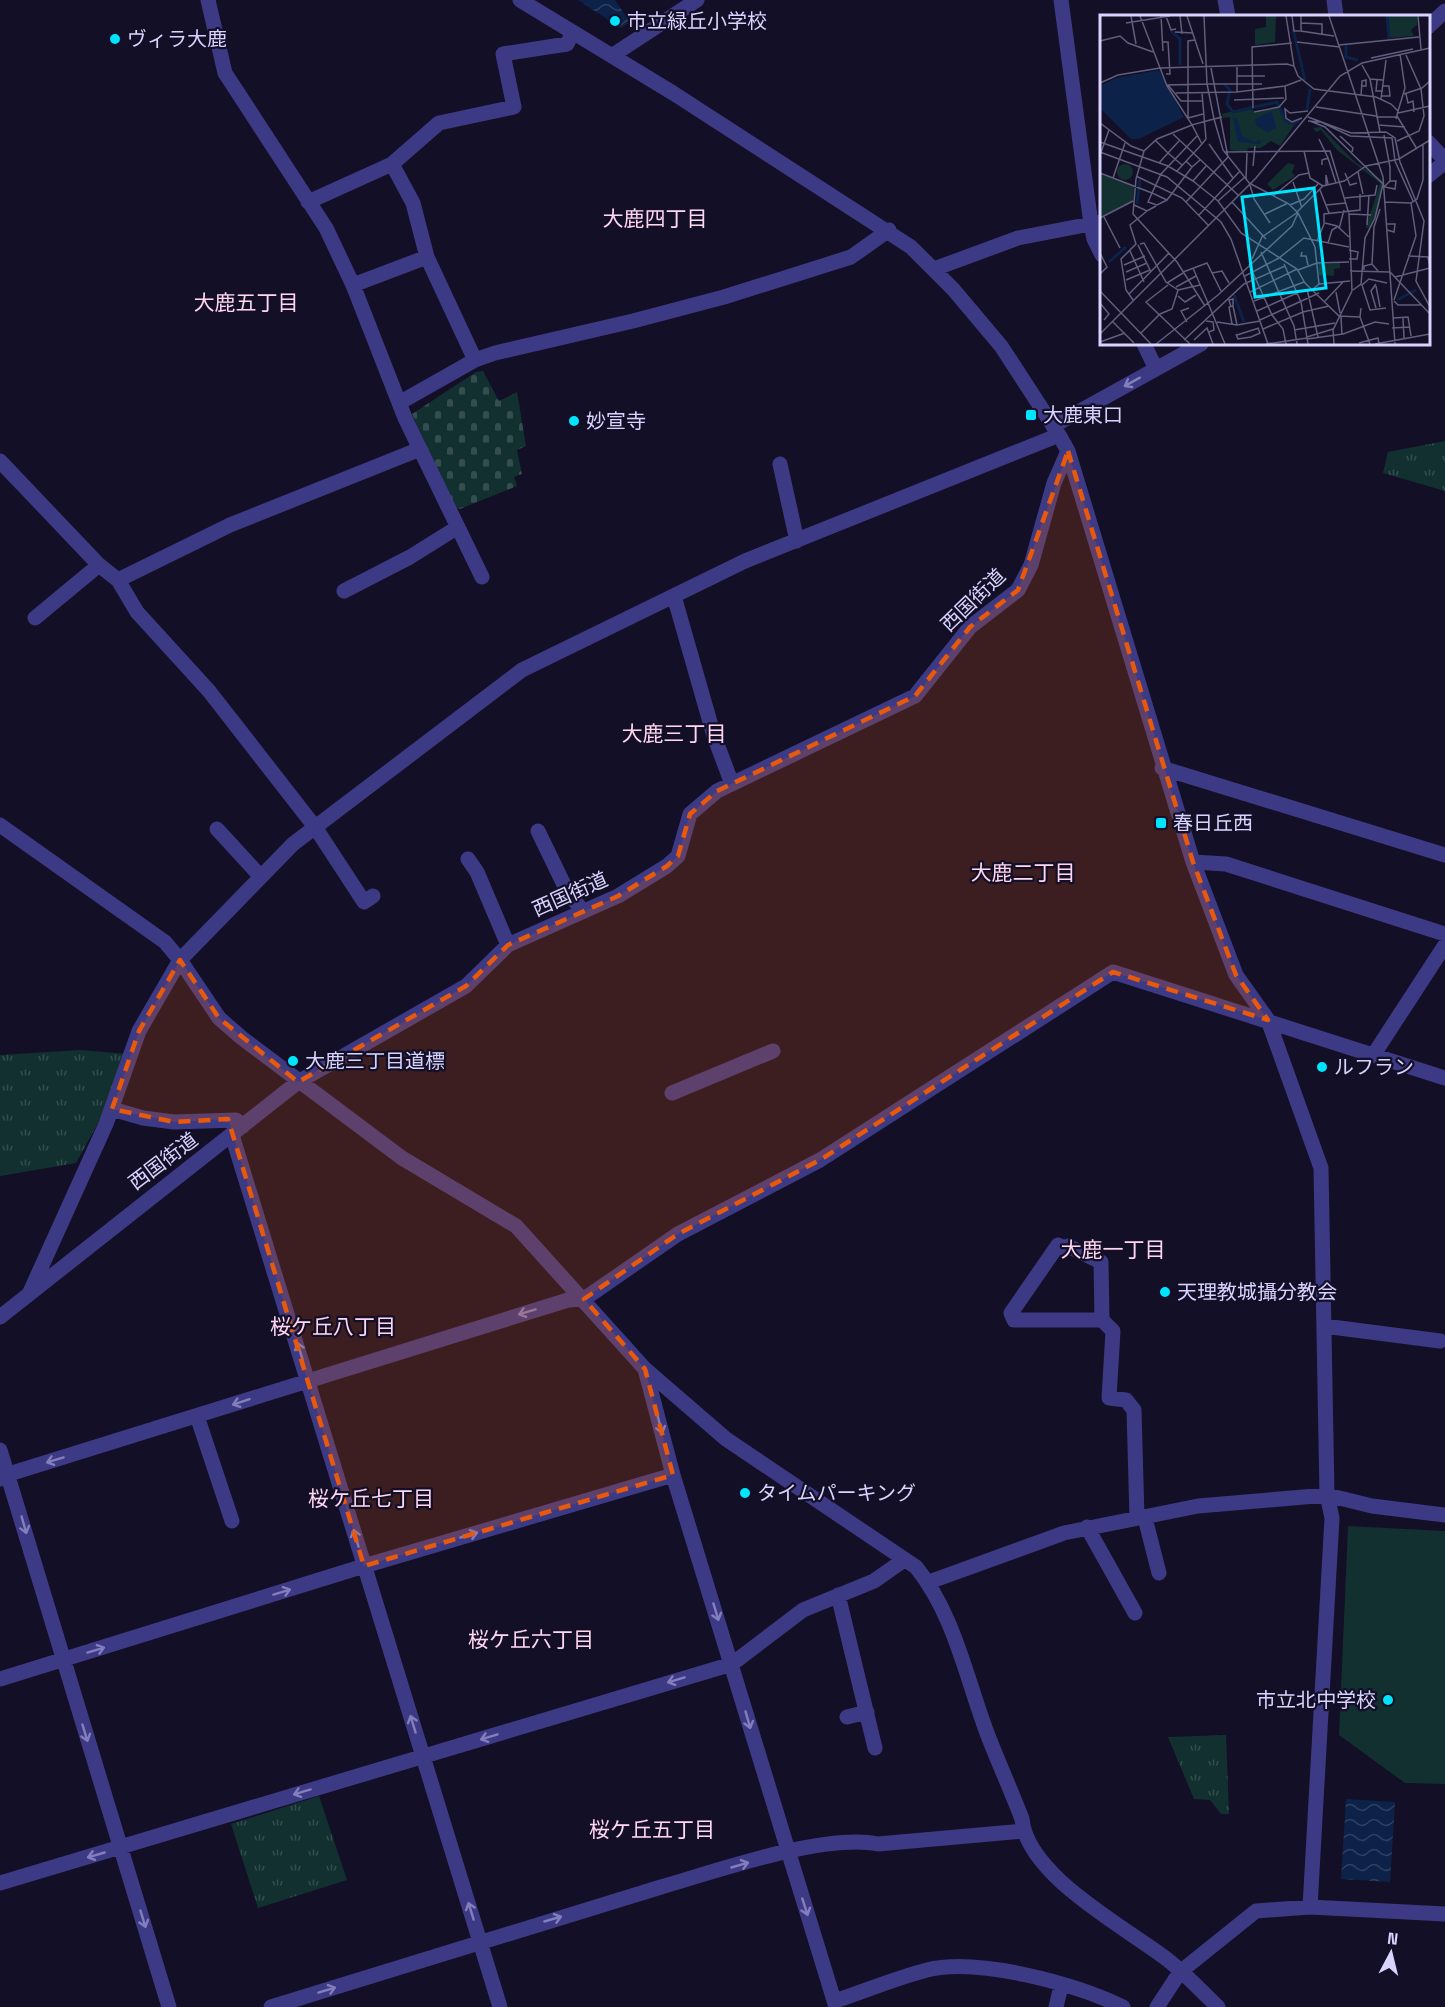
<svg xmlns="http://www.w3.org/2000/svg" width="1445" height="2007" viewBox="0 0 1445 2007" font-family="'Space Grotesk','Noto Sans JP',sans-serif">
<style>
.cemetery{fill:url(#cemetery-stones)}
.park{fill:url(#park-tufts)}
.garden{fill:#12302f}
.water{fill:url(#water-waves)}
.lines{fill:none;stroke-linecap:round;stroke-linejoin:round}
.minor{stroke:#3d3a85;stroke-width:15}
.oneway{stroke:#837fbc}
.marked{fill:#e8590c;fill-opacity:0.2;stroke:#e8590c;stroke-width:4.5;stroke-dasharray:12 8;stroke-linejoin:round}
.poi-dot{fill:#00e5ff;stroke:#130f26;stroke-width:2}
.labels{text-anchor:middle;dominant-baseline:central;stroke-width:4.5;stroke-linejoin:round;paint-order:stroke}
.poi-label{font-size:20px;fill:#d9d4ff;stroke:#130f26;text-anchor:start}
.street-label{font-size:20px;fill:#d9d4ff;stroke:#130f26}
.neighbourhood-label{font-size:21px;fill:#ffd6f0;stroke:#130f26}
.inset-river{fill:none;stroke:#0c2248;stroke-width:3}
.inset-road{fill:none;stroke:#625e7d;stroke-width:1.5}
.view{fill:#00e5ff;fill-opacity:0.15;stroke:#00e5ff;stroke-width:3}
.inset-edge{fill:none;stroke:#d9d4ff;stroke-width:3}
</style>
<defs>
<pattern id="cemetery-stones" width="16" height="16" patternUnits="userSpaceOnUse" patternTransform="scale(1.5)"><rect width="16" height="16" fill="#12302f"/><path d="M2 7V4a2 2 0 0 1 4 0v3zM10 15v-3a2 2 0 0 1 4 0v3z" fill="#344d4e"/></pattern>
<pattern id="park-tufts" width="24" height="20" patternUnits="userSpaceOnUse" patternTransform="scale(1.5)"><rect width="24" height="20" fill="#12302f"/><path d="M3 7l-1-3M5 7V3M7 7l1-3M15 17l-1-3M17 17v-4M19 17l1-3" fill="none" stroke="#344d4e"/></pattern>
<pattern id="water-waves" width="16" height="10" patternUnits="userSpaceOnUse" patternTransform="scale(1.5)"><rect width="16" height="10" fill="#0c2248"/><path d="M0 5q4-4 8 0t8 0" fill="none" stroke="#2f4163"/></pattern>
</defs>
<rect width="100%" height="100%" fill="#130f26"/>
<path class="cemetery" d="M483,371L499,401L517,392L526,446L517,450L522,474L514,477L517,486L460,509L455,507L412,414L476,372Z"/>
<path class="park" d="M1445,441V491L1383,473L1388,452Z
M81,1050L128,1054L107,1107L76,1163L0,1176V1055Z
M1226,1735L1229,1814H1221L1210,1800L1194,1799L1168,1737Z
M319,1796L347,1880L258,1908L231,1824Z"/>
<path class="garden" d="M1348,1526L1445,1531V1784L1405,1783L1339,1735Z"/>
<path class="water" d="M578,0H615L630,22L621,28Z
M1346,1799L1395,1802L1390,1882L1341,1879Z"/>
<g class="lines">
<path class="minor" d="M208,0L225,73L326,228L353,285L405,418L482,577
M520,0L673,93L911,247L953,289L1001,346L1059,435L1068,451L1193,862L1236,975L1268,1020L1321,1168L1327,1495L1332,1518L1310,1907
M1061,0L1091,224L1094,239L1102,255
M1225,0L1228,16
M1334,0L1336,16
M1428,27L1445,11
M613,55L697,0
M1428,142L1445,160
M392,164L413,203L427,257L475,360
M1428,176L1445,162
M308,202L392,164L439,123L514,107L503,54L567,44L573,32
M934,269L1018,238L1101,222
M353,285L427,257
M1144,344L1156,369
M399,403L475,360L495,353L633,321L724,297L851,257L889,230
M1053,426L1201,344
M0,461L99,565L118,580L137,612L209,691L315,827L364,902L373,896
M780,464L797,541
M118,580L230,525L420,449
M344,591L410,557L458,527
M674,596L714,736L732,784
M35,618L99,565
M1162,768L1445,855
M0,825L165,942L180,960L219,1018L242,1038L402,1158L516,1226L645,1369L726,1439L916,1567C954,1614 966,1677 987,1733C998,1762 1011,1790 1022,1819C1027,1875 1123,1926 1164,1957C1183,1971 1200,1990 1218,2007
M217,829L261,877
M538,831L568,893L583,911
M468,859L477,872L508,945
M1193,862L1226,864L1445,934
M1374,1054L1445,945
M672,1093L773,1051
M112,1109L143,1118L174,1122L236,1120L243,1126
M232,1135L500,2007
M30,1292L106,1124L139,1031L180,960L293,844L522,670L745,561L1059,435
M0,1317L298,1082L466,986L508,945L618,896L667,866L678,856L690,814L717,791L915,696L970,627L1018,590L1031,565L1054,483L1068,451
M1102,1320L1101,1262L1068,1246L1066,1249L1058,1245L1011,1313L1014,1320H1102L1113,1331L1109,1398L1126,1400L1134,1410L1137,1518
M1324,1326L1440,1341
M645,1369L673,1475L836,2007
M197,1416L232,1521
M0,1450L169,2007
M0,1479L9,1474L568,1300L584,1299L678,1234L820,1160L1113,972L1445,1078
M1145,1518L1159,1573
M1087,1527L1135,1613
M929,1582L1064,1533L1198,1506L1327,1495L1372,1506L1445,1515
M838,1595L875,1748
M0,1679L364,1566L673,1475
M847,1717L867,1712
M0,1883L732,1664L803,1610L874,1581L904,1560
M835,2001C865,1991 896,1978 927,1970C978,1957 1076,1984 1123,2007
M271,2007C401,1966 531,1926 661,1887C717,1871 824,1833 878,1844L1023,1831
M1056,2007L1061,1986
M1157,2007L1180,1972L1256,1911L1310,1907L1445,1914"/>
</g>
<defs><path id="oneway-shaft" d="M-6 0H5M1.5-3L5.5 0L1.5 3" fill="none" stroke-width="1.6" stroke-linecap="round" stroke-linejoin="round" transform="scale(1.5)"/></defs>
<g class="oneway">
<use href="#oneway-shaft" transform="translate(1132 382) rotate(151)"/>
<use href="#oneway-shaft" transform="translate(527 1312) rotate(163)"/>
<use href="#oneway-shaft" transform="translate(300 1351) rotate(-107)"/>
<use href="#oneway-shaft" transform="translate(241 1402) rotate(162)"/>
<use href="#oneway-shaft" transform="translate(660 1425) rotate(75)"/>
<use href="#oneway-shaft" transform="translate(55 1460) rotate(163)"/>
<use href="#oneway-shaft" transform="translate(24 1525) rotate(74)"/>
<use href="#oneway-shaft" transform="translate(469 1535) rotate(-16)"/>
<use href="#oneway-shaft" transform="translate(356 1538) rotate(-106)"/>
<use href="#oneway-shaft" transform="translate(282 1592) rotate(-17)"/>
<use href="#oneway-shaft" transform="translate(716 1612) rotate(73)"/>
<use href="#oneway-shaft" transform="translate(96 1650) rotate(-17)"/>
<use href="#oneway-shaft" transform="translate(676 1680) rotate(163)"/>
<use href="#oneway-shaft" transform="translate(748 1720) rotate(74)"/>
<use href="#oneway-shaft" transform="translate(413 1724) rotate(-107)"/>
<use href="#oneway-shaft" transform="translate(85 1733) rotate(73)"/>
<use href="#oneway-shaft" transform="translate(489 1737) rotate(163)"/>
<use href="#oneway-shaft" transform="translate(302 1792) rotate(163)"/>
<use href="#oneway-shaft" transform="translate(96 1855) rotate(164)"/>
<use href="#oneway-shaft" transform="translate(740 1865) rotate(-16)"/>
<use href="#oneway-shaft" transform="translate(805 1907) rotate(72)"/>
<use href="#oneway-shaft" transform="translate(471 1911) rotate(-107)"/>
<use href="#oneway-shaft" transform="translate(143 1919) rotate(73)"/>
<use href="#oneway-shaft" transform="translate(553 1919) rotate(-16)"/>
<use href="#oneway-shaft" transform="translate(327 1990) rotate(-17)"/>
</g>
<path class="marked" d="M1068,451L1193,862L1236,975L1268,1020L1113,972L820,1160L678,1234L584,1299L645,1369L673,1475L364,1566L228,1119L174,1122L112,1109L139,1031L180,960L219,1018L298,1082L466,986L508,945L618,896L667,866L678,856L690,814L717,791L915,696L970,627L1018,590Z"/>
<g class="poi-dot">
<circle cx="615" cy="21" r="6"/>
<circle cx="115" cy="39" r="6"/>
<rect x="1025" y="409" width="12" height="12" rx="3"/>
<circle cx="574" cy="421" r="6"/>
<rect x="1155" y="817" width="12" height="12" rx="3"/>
<circle cx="293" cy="1061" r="6"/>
<circle cx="1322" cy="1067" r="6"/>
<circle cx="1165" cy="1292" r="6"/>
<circle cx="745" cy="1493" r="6"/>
<circle cx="1388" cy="1700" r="6"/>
</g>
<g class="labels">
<g class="poi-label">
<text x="627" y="21">市立緑丘小学校</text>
<text x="127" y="39">ヴィラ大鹿</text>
<text x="1043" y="415">大鹿東口</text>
<text x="586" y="421">妙宣寺</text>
<text x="1173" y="823">春日丘西</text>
<text x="305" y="1061">大鹿三丁目道標</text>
<text x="1334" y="1067">ルフラン</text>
<text x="1177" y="1292">天理教城攝分教会</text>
<text x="757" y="1493">タイムパーキング</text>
<text x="1376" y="1700" text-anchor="end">市立北中学校</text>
</g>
<g class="street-label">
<text transform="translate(973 600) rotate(-44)">西国街道</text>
<text transform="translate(570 894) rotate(-24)">西国街道</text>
<text transform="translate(163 1161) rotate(-37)">西国街道</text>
</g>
<g class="neighbourhood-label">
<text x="655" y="218">大鹿四丁目</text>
<text x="246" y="302">大鹿五丁目</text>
<text x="674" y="733">大鹿三丁目</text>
<text x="1023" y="872">大鹿二丁目</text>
<text x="1113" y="1249">大鹿一丁目</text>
<text x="333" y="1326">桜ケ丘八丁目</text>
<text x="371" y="1498">桜ケ丘七丁目</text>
<text x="531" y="1639">桜ケ丘六丁目</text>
<text x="652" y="1829">桜ケ丘五丁目</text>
</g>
</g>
<g transform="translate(1100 15)">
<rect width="330" height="330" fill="#130f26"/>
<path d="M288,1H317V10L311,15L314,21L289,23ZM152,91L154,98L181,92L184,104L195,109L180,131L171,126L161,133H148L147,137L130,135V102L123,103L122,99ZM221,112L255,147L283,166L279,192L269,214L266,212L280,168L237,135L221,115L216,117L213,113Z" fill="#12302f"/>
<path d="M166,1H176L175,27L155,30V14L166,12ZM287 12a9 9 0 1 1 18 0a9 9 0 1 1-18 0ZM188,148L195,150L192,157L195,161L173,175L167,169ZM17 157a8 8 0 1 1 16 0a8 8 0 1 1-16 0ZM0,159L34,171L33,186L0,203ZM240,248V253L234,254V261L219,260V249Z" fill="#12302f"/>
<path d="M59,55L84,102L39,124H31L0,93V71L16,63ZM172,96L176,113L167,117L156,110L155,104ZM133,103H137L142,121L154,127L161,125L160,129L138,127Z" fill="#0c2248"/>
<path class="inset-river" d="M287,1L289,24M193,14L205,65M71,16L80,24V50M246,30V42L258,45M124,69L130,75L127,89L133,97L177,87L186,106L194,109L199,105M207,95L210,74M37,189L40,164M9,247L26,232M134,280L144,307M297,285L316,275"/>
<path class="inset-road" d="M31,1L36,29M40,1L67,71L92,110L114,104L123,135L150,169M61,1L63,36M66,1L71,15L76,14M80,1L82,19M87,1L103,49M104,1L107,69L114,104L122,102M186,1L194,51M192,1L194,16H200M201,1V16L234,21M229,1L283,162L295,329M318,1L321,34M26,8L70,1M201,8L222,9V19M75,17L93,18M95,25L88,26V103L103,99M0,26L20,21L28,28L53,37M62,27H68L70,59H66M197,27L240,32M239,30L319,22M271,43L313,34M262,50L270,64L283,65M137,52V77L185,71M137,61H165M270,64L280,117M277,65L276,76H283M0,68L18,60L60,53L187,49L194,51L198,61L214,74L276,82L291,89L298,96L296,104M107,69H162M76,78L137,77M102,78L106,124M304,79L322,73L330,66M306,79L308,88L313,86L314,97M261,81L262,66L266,65V71H262M282,81H290L289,71H283M281,84L286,45M134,85L184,83M102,86H81L68,70L107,69M216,92L276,101M153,93L152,32L192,28M298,96L305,73L300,39M154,97L179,92L186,84L185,71L201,65M298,98L330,91M297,101L317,134M208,102L251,118L286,117L295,123L300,147L324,206L316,266L330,292M276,102H297M202,103L192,107L186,103L185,94L190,98L208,96M208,106L221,107L250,121L292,123L295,146L313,186M210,106L225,112L283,169L275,203L265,223L261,269L253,275M0,108L31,131L44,136M278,110L305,112M73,119L138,180M284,120L290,152V166L284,172M240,121L253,133L252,137M219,124L228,143L222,145V150M55,125L68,138L59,148M79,126L68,138L82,150M297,126L319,116L324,101L321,74L306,40M0,127L68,151L93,166M109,129L133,163M204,136L210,163L223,171M0,137L67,162L121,207L131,224L168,329M124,137L230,136L249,199L252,276M0,140L9,115M228,143L236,168M86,146L92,152L100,145M106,151L93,166L118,186L141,218L197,254L205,268L239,301L260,302M153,151L155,131M92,152L67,185L52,178L61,159L97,121M77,156L102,129M258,157L263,179M0,158L52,178L48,187L57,190L67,185M245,158L250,170L257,168M36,161L82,183L109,211M13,163L25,128M146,164L147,138M193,167L202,193M151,169L189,189L198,198L215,232L219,269M150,170L154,184L170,208M226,170V160L228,169M285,172L295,174L296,166H290M220,175L229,198M173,181L199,160L209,158M245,183L275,180L277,170M118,186L145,162M86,187L128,142L111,53M132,187L166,224M285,187L311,188L317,184L323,165V129M34,190L47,196L56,191M190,190L204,184L218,169M226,190L246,188M197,197L223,171L244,166L266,151L299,144L330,125M165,199L188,188M249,199L271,200M99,200L140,156M4,202L20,233M0,203L33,186M225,208L237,211L249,222M286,209H295L294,217L287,215M267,210L269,180M239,214L244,195M217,226L224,209V199L260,195V179M228,228L232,215L237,212M40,229L44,228L66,267L78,275L72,294L60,299L41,318M38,230L51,257M249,235L258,237L257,244H249M30,236L44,267M161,237L194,311L197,329M202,237L201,241H206L208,250M0,238L7,252L0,259M308,241L329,242M152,244L162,222L198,197M149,249L172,300L183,314L186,329M184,249L201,287L208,329M272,249L274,212L280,194M24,250L45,241M93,253L108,288M198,255L217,248L249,247M264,255V251L272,249L278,256M250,256L290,257L330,299M26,257L47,248M83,257L107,248L121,276M112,258L122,256L129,268M145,261L179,243L204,223L249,232M295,262L330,253L328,242M26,265L50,255M67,268L83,258M276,269L271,276L276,293M68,270L46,287L90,329M276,271L280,292M76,272L96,261M207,274L218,322M78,275L100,270M0,276L51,329M196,276L212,275L219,269L250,266M150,277L197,254M236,277L240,298M29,279L69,238M78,281L85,287L96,280M33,285L26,275L21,244L36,229L30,210L47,196M294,285L316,221L311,188M154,286L204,267M225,286L243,267M294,286L298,290H322M0,288L9,299L4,305M108,288L125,329M105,291L77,247L33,199L36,164L44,136L57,124L92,110L102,129L106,124M131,292L129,285L133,284V291M261,293L260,302L270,329M286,293L270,295L262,270L269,264L287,268M157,296L197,278M241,302L242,320M293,303L308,302L311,321M303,303L304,323M160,305L219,278M106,306L113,307L114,315L109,317M13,307L34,328M87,307L81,296L89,293M117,307L137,310L160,306M132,309L129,292L133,291L137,310M292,313L310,312M163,314L203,297L229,291M194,315L235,308M0,319L156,163L240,61L262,48L330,33M136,319L138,324L151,322L160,318L158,313M137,320L159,313M207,322L233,314M207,324L243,319L275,307L289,309M84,325L144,269L185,251M94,325L107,313L113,329M0,327L25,318M259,328L278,323L279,329M56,329L118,280L192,211L198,198M166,329L207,323M234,329L233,315L252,276M275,329L330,319"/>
<path class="view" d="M214,173L226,273L155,282L142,182Z"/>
<rect width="330" height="330" class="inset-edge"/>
</g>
<g transform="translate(1391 1953) rotate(7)" stroke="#130f26" stroke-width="4.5" paint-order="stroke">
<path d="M0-4.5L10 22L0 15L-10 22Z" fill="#d9d4ff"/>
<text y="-9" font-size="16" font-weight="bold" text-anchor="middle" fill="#d9d4ff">N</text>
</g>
</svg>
